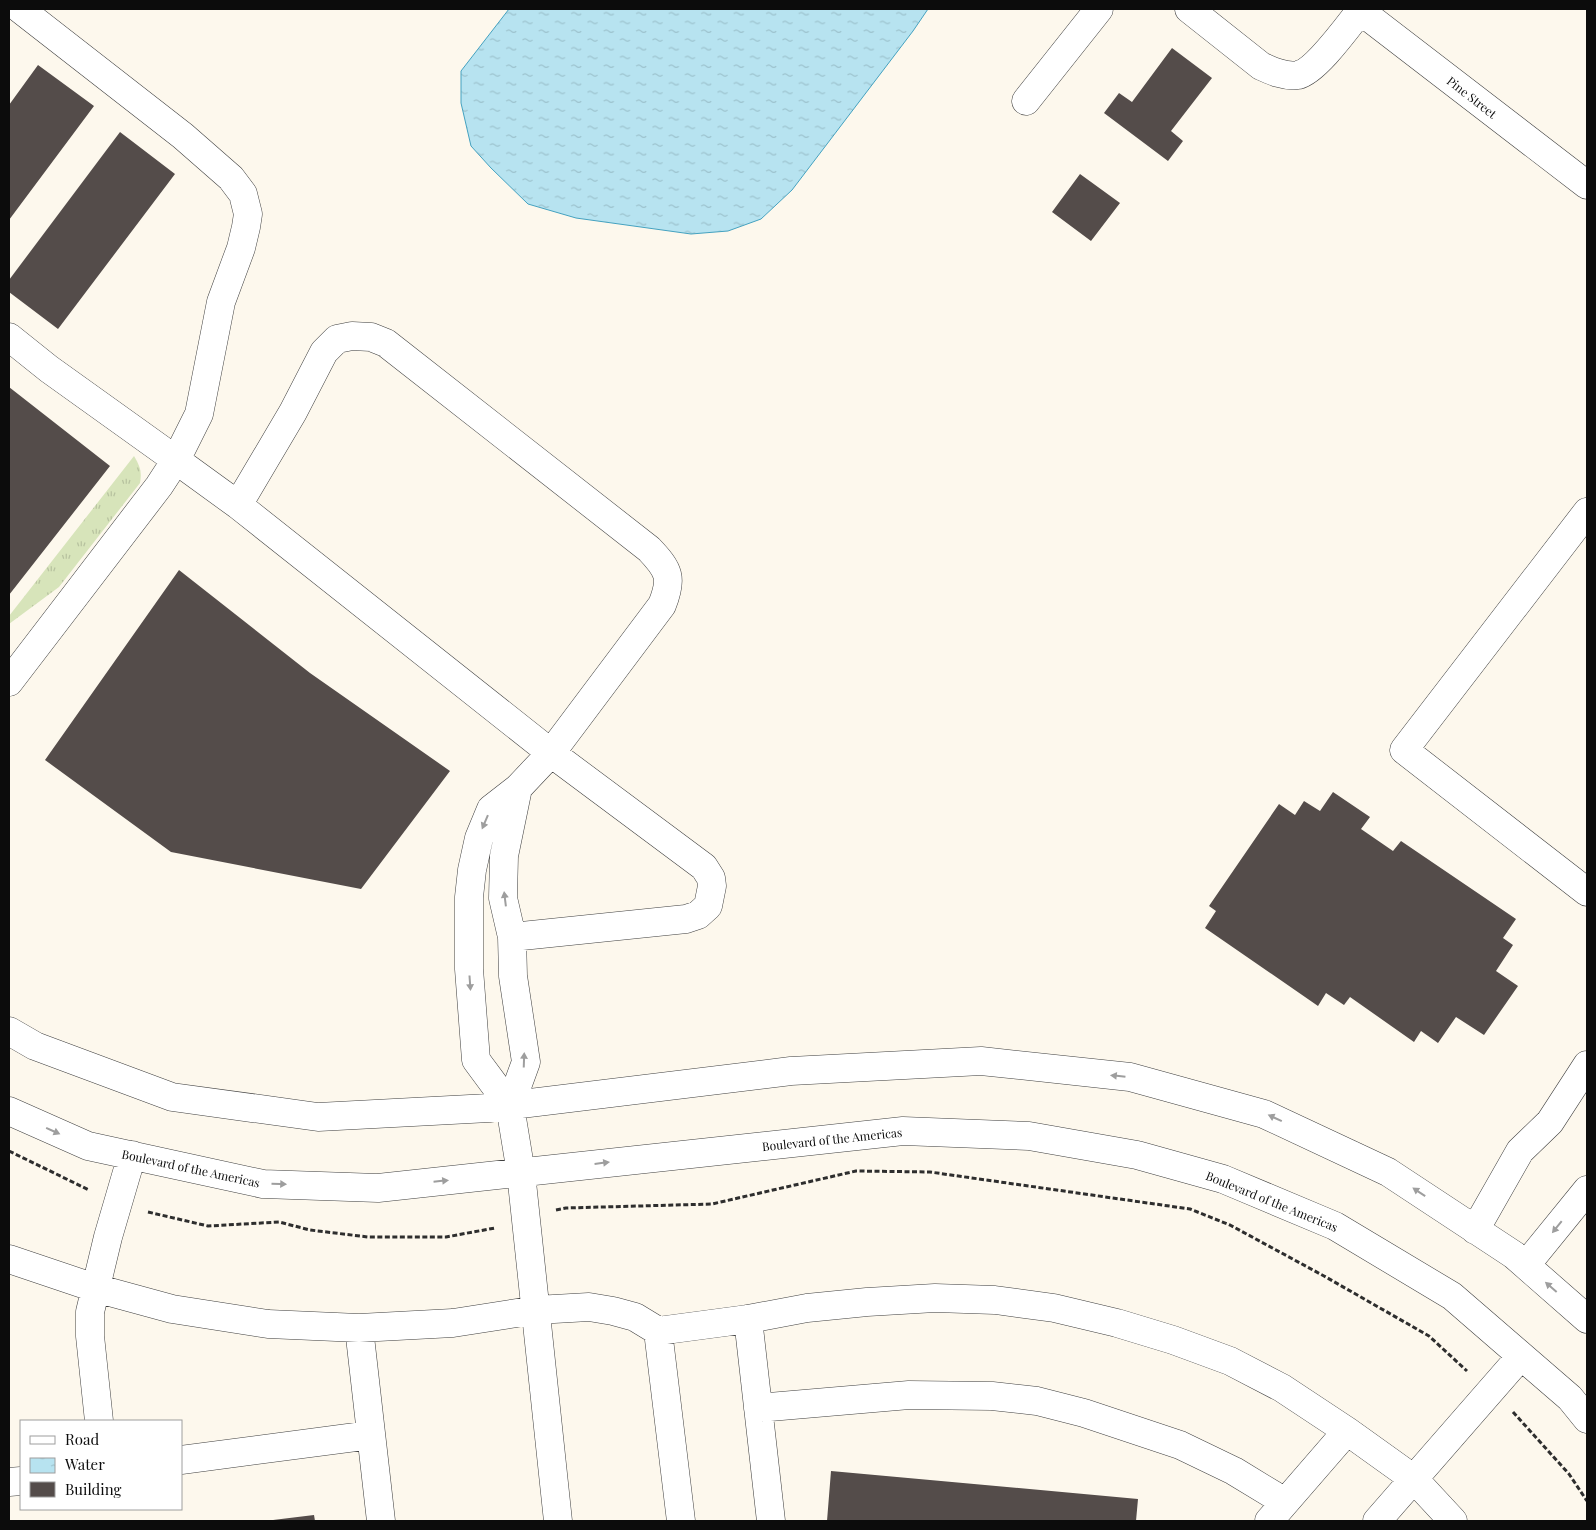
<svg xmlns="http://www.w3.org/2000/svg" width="1596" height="1530" viewBox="0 0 1596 1530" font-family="'Playfair Display',serif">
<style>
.grass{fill:url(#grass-tufts)}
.water{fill:url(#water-ripples);stroke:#45a2c0}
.building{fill:#544c4a}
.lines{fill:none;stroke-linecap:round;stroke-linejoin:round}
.minor-casing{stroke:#3f3f3f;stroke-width:29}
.path{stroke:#2e2e2e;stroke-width:3;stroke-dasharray:5 2.5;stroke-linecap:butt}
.minor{stroke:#fff;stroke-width:28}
.oneway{fill:#9e9e9e}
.labels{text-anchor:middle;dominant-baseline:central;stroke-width:5;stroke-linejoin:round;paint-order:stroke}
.street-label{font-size:12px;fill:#0c0c0c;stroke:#fff}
</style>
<defs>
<pattern id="grass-tufts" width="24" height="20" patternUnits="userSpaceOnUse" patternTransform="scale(1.25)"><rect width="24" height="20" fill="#d7e4ba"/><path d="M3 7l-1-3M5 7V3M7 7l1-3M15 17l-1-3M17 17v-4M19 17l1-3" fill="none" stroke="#b7c29f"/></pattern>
<pattern id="water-ripples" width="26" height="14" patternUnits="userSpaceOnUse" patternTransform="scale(1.25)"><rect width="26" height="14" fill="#b7e3f0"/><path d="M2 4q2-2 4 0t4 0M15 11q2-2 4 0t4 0" fill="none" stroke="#9cc2cd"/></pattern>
</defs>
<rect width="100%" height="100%" fill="#fdf8ed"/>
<path class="grass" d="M134,456C140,466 142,472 140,483L59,587L9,624V616Z"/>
<path class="water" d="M509,9H928L913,31L792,190L761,219L728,231L691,234L576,218L528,204L491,168L471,146L461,103V71Z"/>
<path class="building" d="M1172,48L1212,78L1171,131L1183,141L1168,161L1104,113L1119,93L1132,102Z
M38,65L94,106L9,220V105Z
M120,132L175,174L58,329L9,292V280Z
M1080,174L1120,203L1091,241L1052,212Z
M9,387L110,466L9,595Z
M179,570L310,673L450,771L361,889L171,852L45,760Z
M1333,792L1370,817L1361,829L1393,851L1401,841L1516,919L1503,938L1513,945L1496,971L1518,986L1484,1035L1456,1017L1438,1043L1421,1031L1414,1042L1350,997L1344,1005L1326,993L1318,1006L1205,928L1216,911L1209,906L1279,804L1295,815L1304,801L1320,811Z
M831,1471L1138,1499L1136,1521H827Z
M314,1515L315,1521H273V1520Z"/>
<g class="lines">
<g class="minor-casing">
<path id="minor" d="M1189,9L1261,66C1272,71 1285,77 1298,75C1316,71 1348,26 1360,11
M1358,9L1587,185
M1026,101L1099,9
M9,337L49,369L176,460L199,414L221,302L241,248L246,227L248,214L243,194L231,178L183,136L20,9
M1587,512L1404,750L1587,892
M9,682L159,486L176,460L238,505
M512,937L686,919L698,915L708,906L712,886L711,878L704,867L551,753L238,505L293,412L324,352L337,339L352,336L371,337L386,343L649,549C669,570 673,578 662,605L551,753L518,788L491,809L479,838L472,870L469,897V969L476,1060L510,1106L521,1173L558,1521
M9,1031L35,1046L172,1097L318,1117L489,1108L791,1071L981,1061L1130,1077L1264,1114L1388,1172L1514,1255L1587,1319
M510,1106L526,1062L513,976L512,937L503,898L504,856L518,788
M9,1111L88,1146L263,1184L378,1188L903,1131L1029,1136L1137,1155L1223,1179L1335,1226L1452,1296L1570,1398L1587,1419
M1475,1230L1520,1151L1550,1122L1587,1065
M9,1259L95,1288L172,1309L268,1324L359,1328L453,1323L536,1310L589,1307L613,1311L635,1317L658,1331L748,1319L807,1308L867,1302L935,1298L995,1300L1054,1308L1117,1323L1173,1340L1230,1361L1282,1388L1347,1431L1414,1479L1453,1521
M1526,1265L1587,1190
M748,1319L771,1521
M359,1328L381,1521
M658,1331L681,1521
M758,1408L909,1395L992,1396L1037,1401L1084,1413L1180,1445L1234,1471L1285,1502
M99,1421L90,1336V1312L108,1237L132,1155
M181,1460L371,1435
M9,1482L21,1481
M1269,1521L1347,1431
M1377,1521L1521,1356"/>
</g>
<path class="path" d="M9,1151L89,1190
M556,1210L566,1208L712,1204L856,1171L930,1172L1190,1209L1230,1225L1324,1276L1429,1336L1467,1371
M148,1212L208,1226L279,1222L310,1230L368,1237H446L495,1228
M1513,1412L1569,1474L1587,1501"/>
<use href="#minor" class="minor"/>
</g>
<defs><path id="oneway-solid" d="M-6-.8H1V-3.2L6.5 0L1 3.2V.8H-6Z" transform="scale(1.25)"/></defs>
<g class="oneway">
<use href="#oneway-solid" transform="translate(485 822) rotate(113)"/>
<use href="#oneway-solid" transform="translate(505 899) rotate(-97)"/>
<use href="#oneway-solid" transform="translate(470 983) rotate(86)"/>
<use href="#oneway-solid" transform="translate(524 1060) rotate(-88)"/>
<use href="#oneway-solid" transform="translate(1118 1076) rotate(-174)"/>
<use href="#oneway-solid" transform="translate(1275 1118) rotate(-155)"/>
<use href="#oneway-solid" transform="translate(53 1131) rotate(24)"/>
<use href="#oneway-solid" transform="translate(602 1163) rotate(-7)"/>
<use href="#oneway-solid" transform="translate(441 1181) rotate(-6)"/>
<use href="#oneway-solid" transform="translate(279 1184) rotate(2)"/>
<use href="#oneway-solid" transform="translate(1419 1192) rotate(-146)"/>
<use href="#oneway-solid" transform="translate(1557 1227) rotate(129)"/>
<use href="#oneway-solid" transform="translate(1551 1287) rotate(-139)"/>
</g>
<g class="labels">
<g class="street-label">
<text transform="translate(1472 97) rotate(38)">Pine Street</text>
<text transform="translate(832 1139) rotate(-6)">Boulevard of the Americas</text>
<text transform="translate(191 1168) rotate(12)">Boulevard of the Americas</text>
<text transform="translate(1272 1201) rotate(22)">Boulevard of the Americas</text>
</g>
</g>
<rect width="1596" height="1530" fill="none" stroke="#0c0c0c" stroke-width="20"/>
<rect x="20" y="1420" width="162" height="90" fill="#ffffff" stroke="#9e9e9e"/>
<rect x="30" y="1436" width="25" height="8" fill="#ffffff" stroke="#9e9e9e"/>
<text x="65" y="1445" font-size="15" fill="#0c0c0c">Road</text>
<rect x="30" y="1458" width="25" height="15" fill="url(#water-ripples)" stroke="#9e9e9e"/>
<text x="65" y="1470" font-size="15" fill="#0c0c0c">Water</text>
<rect x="30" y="1482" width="25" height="15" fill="#544c4a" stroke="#9e9e9e"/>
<text x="65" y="1495" font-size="15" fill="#0c0c0c">Building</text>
</svg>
